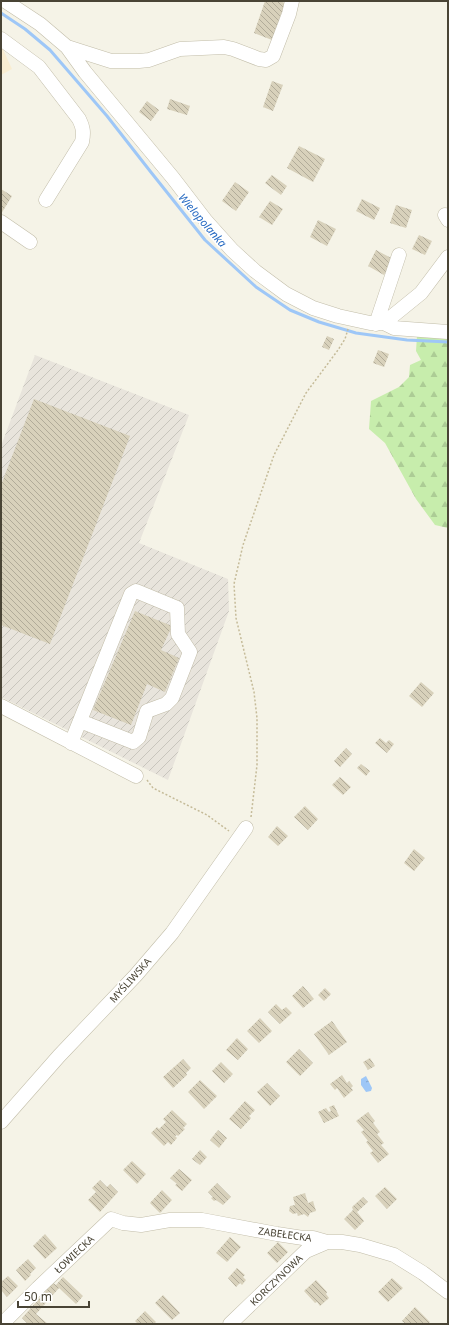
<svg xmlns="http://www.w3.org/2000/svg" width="449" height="1325" viewBox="0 0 449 1325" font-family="'Noto Sans',sans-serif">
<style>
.commercial{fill:#f9edd1}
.industrial{fill:url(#industrial-furrows)}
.forest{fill:url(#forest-firs)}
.water{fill:url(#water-ripples)}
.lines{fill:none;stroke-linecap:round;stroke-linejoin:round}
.stream{stroke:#9ec7f7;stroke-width:3}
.building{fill:url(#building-back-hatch)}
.minor-casing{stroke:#c2bda9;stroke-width:15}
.path{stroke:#c5bb99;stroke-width:1.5;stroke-dasharray:2 2;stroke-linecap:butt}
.minor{stroke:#fff;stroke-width:14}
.labels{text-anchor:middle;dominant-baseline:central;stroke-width:3.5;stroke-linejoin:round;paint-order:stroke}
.street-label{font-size:10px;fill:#494435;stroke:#fff}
.water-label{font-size:11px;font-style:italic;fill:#2368c1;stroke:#fff}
</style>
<defs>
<pattern id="industrial-furrows" width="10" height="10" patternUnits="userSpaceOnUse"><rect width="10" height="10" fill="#e8e4dc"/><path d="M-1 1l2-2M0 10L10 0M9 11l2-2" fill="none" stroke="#c8c5bd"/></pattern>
<pattern id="forest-firs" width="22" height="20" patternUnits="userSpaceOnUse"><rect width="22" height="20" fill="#c7edac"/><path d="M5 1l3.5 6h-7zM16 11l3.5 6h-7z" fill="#accc95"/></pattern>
<pattern id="water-ripples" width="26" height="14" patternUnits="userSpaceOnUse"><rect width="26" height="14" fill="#9ec7f7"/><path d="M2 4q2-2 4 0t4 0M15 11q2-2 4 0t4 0" fill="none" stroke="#83a3c9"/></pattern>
<pattern id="building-back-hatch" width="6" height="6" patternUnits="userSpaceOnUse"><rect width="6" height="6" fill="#d8d1bb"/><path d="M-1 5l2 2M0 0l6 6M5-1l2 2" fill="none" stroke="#b1ab99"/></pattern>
</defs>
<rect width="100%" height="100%" fill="#f5f3e7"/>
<path class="commercial" d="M1,45L12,69L1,75Z"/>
<path class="industrial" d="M35,355L189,415L139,543L228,579L229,611L168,780L1,697V446Z"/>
<path class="forest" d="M417,336L448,338V528L435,525L416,499L385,443L369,429L371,401L399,387L409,377L410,365L421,360L416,351Z"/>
<path class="water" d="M366,1076L372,1088L371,1091L366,1092L361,1085V1079Z"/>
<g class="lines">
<path class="stream" d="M1,13L25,29L50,50L107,116L150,171L205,240L256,287L290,310L319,322L356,333L407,340L448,342"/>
</g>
<path class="building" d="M265,1H280L285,3L272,40L254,33Z
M272,81L283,85L273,111L263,107Z
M170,99L190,106L187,115L167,109Z
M147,101L159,110L151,121L139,112Z
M299,146L325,159L313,182L287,168Z
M272,175L287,186L281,195L265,183Z
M235,182L249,192L236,211L222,201Z
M1,189L12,196L1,214Z
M362,199L380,208L374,220L356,211Z
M270,201L283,209L272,225L259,217Z
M396,205L412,210L406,228L390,223Z
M318,220L336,229L327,246L310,237Z
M419,235L432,241L425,255L412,249Z
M376,250L393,259L384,275L368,266Z
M327,336L334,339L329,350L322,347Z
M378,350L389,354L384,367L373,363Z
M34,399L130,436L50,644L1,625V485Z
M135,611L172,626L161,650L179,658L165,692L147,684L131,725L93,710Z
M421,682L434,693L422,707L409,696Z
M380,738L386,743L389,740L394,744L387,753L375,743Z
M346,748L352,754L340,767L334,761Z
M361,764L370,771L366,776L357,768Z
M340,777L351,787L343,795L332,785Z
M305,806L318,819L308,830L294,817Z
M277,826L288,836L278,846L268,837Z
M414,849L425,858L414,871L404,863Z
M303,986L314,999L303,1008L292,996Z
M325,988L331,994L324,1001L318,995Z
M276,1004L282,1010L286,1007L292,1013L280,1024L268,1012Z
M260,1018L272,1031L259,1043L247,1031Z
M332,1021L347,1042L329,1055L314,1034Z
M237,1038L248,1049L238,1060L226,1050Z
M299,1049L313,1063L300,1076L286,1062Z
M370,1058L375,1066L368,1070L363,1062Z
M183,1059L191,1068L186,1073L187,1075L173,1088L163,1077Z
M221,1062L233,1074L224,1083L212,1071Z
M342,1075L347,1083L349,1081L353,1086L351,1088L353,1090L344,1098L337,1088L335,1090L330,1084Z
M200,1080L217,1096L204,1109L188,1092Z
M267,1083L280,1096L270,1106L257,1092Z
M245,1101L255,1110L249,1116L251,1118L241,1129L229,1119Z
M334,1105L339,1116L324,1123L318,1112L326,1108L329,1112L331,1111L329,1107Z
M172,1110L187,1124L183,1128L185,1129L178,1136L177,1135L175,1136L177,1138L171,1145L168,1142L164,1146L151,1133L157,1127L159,1129L166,1122L163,1119Z
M368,1112L375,1121L373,1123L380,1132L377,1134L384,1143L381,1145L389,1154L378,1163L370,1153L373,1151L366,1142L368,1141L361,1132L364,1130L356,1121Z
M218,1130L227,1138L219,1148L210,1140Z
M200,1150L207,1157L200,1165L192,1159Z
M132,1161L146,1174L137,1184L123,1170Z
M179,1169L192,1180L182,1191L175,1185L177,1184L170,1178Z
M100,1180L107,1187L110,1184L118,1192L100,1212L88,1200L96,1192L92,1188Z
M217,1183L231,1197L223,1205L216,1200L214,1201L211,1198L213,1197L208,1192Z
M385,1187L397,1199L387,1209L375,1196Z
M162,1190L172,1200L160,1213L150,1203Z
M305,1193L308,1203L313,1201L316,1211L310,1213L308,1217L304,1214L298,1216L297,1213L293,1214L289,1211L290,1206L295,1205L293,1197Z
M363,1197L368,1202L357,1212L364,1221L355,1230L344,1219L353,1210L352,1207Z
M45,1234L57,1248L45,1259L33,1246Z
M230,1237L241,1247L227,1262L216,1253Z
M278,1242L288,1252L277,1263L267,1253Z
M28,1259L36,1268L30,1274L31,1275L25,1281L16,1270Z
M237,1268L245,1275L243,1277L246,1280L242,1285L240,1283L236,1287L228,1278Z
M8,1276L18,1286L7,1297L1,1290V1282Z
M63,1277L83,1296L76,1304L59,1288L36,1314L48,1324H28L22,1318L53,1283L56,1285Z
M392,1278L403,1288L388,1302L378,1292Z
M316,1280L327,1292L326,1294L329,1298L320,1306L317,1302L315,1303L304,1291Z
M163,1295L180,1313L172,1320L155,1303Z
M415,1307L430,1322L428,1324H406L402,1321Z
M145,1311L156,1322L154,1324H138L135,1321Z"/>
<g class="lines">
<g class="minor-casing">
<path id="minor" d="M5,1L40,24L67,47L85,72L173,178L206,221L232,250L255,271L286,294L313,308L338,316L370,323H384L421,293L448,257
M1,39L39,67L79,119C83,127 84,132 82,142L46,200
M67,47L111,61H139L149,60L180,49L224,47L233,49L259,59L266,60L273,56L289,14L292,1
M445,215L448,220
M1,222L30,242
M384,323L394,328L448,332
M376,324L399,255
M1,706L136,776
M71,743L131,594L136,591L177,608L178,634L190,652L172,698L166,704L147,711L139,737L133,742L80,721
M1,1122L59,1056L136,975L172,933L246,828
M3,1323L38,1288L111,1219L123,1223L141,1225L170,1220H202L277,1234L303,1238H313L327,1242H342L360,1245L394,1255L423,1273L448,1292
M230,1324L306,1251L327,1242"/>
</g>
<path class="path" d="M147,780L153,788L207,815L229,831
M251,817L257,765V718L254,692L236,618L234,584L243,545L274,455L306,393L338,350L345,339L348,329"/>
<use href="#minor" class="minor"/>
</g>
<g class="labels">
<g class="street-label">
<text transform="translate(130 980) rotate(-48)">MYŚLIWSKA</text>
<text transform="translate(285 1234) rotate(8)">ZABEŁECKA</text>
<text transform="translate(74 1254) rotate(-43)">ŁOWIECKA</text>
<text transform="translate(276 1280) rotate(-44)">KORCZYNOWA</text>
</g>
<g class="water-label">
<text transform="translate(203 220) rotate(49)">Wielopolanka</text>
</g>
</g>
<rect width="449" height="1325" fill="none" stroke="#494435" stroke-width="4"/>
<path d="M18 1301v6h71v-6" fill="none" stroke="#494435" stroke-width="2"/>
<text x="24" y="1301" font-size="12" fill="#494435" stroke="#ffffff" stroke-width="3" paint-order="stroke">50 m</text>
</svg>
